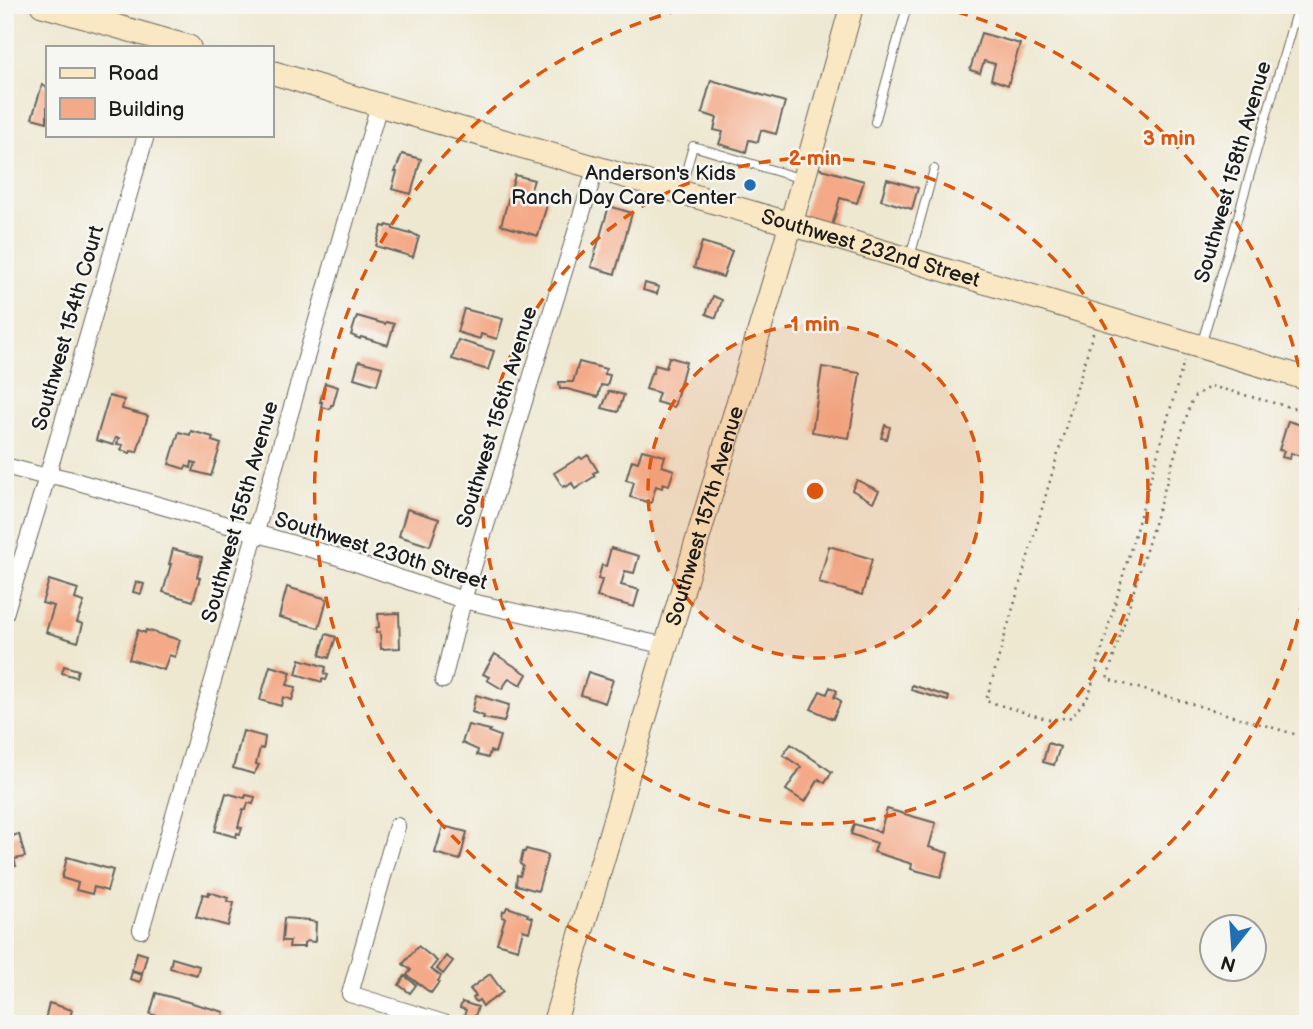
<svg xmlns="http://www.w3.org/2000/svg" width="1313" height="1029" viewBox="0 0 1313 1029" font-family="'Balsamiq Sans',sans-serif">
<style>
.building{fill:#f4aa88}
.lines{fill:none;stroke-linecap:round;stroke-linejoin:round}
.lane-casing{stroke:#66635b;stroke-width:10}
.street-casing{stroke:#66635b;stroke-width:18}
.secondary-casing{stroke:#66635b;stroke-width:25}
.path{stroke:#66635b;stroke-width:2.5;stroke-dasharray:2 5;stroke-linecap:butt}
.lane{stroke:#fff;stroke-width:8}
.street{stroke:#fff;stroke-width:16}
.secondary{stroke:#fae7c3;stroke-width:23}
.ring{fill:none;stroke:#de560d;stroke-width:3.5;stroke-dasharray:12 9}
.poi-dot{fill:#1f6fb2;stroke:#f6f6f2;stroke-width:2.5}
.labels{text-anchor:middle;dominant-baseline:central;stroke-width:5;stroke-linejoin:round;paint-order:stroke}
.street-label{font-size:21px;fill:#1c1c1c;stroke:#f6f6f2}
.poi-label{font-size:21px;fill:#1c1c1c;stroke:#f6f6f2;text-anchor:end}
.centre{fill:#de560d;stroke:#f6f6f2;stroke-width:3.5}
.ring-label{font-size:21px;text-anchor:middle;font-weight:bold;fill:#de560d;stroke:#f6f6f2;stroke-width:5;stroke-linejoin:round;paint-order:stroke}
</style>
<rect width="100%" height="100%" fill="#f6f6f2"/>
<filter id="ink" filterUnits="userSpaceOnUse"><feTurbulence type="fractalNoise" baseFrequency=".0143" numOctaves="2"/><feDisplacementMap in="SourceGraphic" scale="14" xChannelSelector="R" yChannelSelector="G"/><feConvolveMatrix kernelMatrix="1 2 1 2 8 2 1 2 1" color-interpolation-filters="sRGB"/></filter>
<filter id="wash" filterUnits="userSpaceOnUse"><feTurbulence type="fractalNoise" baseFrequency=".00686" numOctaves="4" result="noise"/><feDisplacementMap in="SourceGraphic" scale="28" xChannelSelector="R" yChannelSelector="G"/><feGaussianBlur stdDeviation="1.57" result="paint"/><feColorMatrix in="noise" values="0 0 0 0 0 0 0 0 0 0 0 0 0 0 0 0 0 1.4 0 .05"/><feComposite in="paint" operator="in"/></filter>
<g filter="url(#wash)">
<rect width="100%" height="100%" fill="#eee8d1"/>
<g id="blocks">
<path class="building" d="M981,33L1020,44L1008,85L991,79L995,64L984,61L980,73L970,70Z
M711,80L785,102L776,134L761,130L758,142L749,140L746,152L719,144L723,132L714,130L717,118L702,113Z
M42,85L47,87V122L32,118Z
M402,154L421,159L411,194L392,189L397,172H395Z
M818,168L864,181L857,203L840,198L832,226L803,217Z
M515,175L534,180L529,195L548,201L538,236L501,225Z
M887,179L918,188L912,209L881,200Z
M609,206L632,213L615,274L591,267Z
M387,225L393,227V229L410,234V232L419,237L413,257L376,246L382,226L386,227Z
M702,242L732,251L723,277L694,268Z
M645,283L659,287L657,294L643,290Z
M713,296L722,300L716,318L706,314Z
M464,309L503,319L497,339L481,334L480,339L457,332Z
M357,316L385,324L386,322L394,324L388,345L361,337L360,339L351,335Z
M458,340L494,351L488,370L452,359Z
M669,357L686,362L674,407L656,402L659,393L646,389L651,373H653L655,365L666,368Z
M359,361L382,367L377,385L354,378Z
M579,362L606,369L604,374L610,375L607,386L601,385L598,397L567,389H560L559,382H573Z
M822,367L860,373L849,438L812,432Z
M325,383L338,387L333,405H331L330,409L321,407L322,402H320Z
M609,391L624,395L618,412L602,408Z
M109,396L124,400L122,409L148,416L137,452L131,451L130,453L121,450L123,445L117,444L119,438H116L113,445L96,440Z
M1288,421L1308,427V444L1304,457L1291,453L1290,459L1282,457L1284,451L1279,450Z
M885,425L890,427L887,439L881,438Z
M191,431L213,437L212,441L221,444L211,476L193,471L196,463L192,462L191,468L186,466L185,469L169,464L179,432L190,435Z
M642,450L665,456L662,466L674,470L669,485L663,483L662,488L656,486L651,503L630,497L634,482L626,480L632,460L638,462Z
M588,455L598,471L593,473L595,476L575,489L572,483L566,487L565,485L563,487L554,473L580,457L582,459Z
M857,480L879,491L873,502L852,490Z
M407,509L439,519L430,546L399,536Z
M829,546L872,559L862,595L819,583Z
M611,548L639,556L634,573L625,571L621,585L639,590L634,607L597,597L602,580L598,579L602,565L606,566Z
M173,549L202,557L197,577L200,578L193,601L163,592L171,564H169Z
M49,580L78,589L75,599L84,602L77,622L83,624L78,642L46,632L54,606L42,603Z
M136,582L144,584L141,594L133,592Z
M287,587L327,599L319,628L279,617Z
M399,613L400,648L381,649L380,632L376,633V628L379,627L378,614Z
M138,630L145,633L146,630L180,640L175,657L169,655L164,670L129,659Z
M326,634L336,637L329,658L320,655Z
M495,654L527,674L521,685L509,678L502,689L487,680L489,677L483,674Z
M300,659L326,667L324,674L328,675L326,680L322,679V682L296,674Z
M64,666L78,670L76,677L62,673Z
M270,666L291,672L287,685L296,687L292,700L283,697L281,706L260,700Z
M588,672L613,680L605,703L581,695Z
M912,685L949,697L948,701L911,690Z
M830,687L837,691L834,697L841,701L833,719L811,709L820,691L827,694Z
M476,695L509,705L504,722L483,718L484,716L472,712Z
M468,725L490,730L489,732L500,736L495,753L490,751L488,758L477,755L478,750L462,743Z
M243,731L265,737L264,745L263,749L260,748L256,764L259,765L254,774L233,768Z
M1048,743L1060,747L1054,765L1043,762Z
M791,744L832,772L825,783L819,779L805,802L786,790L801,767L783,755Z
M226,793L245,798L246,795L255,797L253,804L248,803L246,810L243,809L238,827L242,828L240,834L237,833L236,837L215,831Z
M887,809L936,823L929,847L948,853L941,877L911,869L912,864L874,852L877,843L851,834L854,824L880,832Z
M443,826L467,832L460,860L435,853Z
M19,834L25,857L14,859L16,866L5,868V838Z
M526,849L548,855L538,891L516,885L517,875L520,876L523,866L520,864L523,852H525Z
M67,857L113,870L107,891L94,887L92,894L76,890L78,883L62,878Z
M209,892L228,898L227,901L234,903L228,926L196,917L203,894L208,895Z
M507,907L528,914L527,916L533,918L529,932L523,930L518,949L497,943L505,918L502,917L503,911H505Z
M284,918L309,920V921L316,922L315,942L307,941L304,943V947H289L290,941H282Z
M418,946L437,961L431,969L441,976L438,981L439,982L431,993L407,975L411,970L403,964Z
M137,952L147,955L142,973L132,970Z
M446,956L453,961L443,974L437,969Z
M172,958L199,966L197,975L170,968Z
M132,972L142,975L140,982L130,979Z
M490,974L503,992L483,1006L479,1000L476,1002L473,998L476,996L470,989Z
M405,976L416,985L410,993L399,985Z
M156,993L224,1012L221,1024H186L150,1014Z
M462,1002L478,1007L474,1019L464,1016L466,1010L460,1008Z
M49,1003L72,1010L68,1024H44Z"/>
</g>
</g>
<g filter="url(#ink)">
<use href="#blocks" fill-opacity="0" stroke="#66635b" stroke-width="2"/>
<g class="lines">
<g class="lane-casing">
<path id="lane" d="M875,122L906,10L890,5
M681,189L693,146L802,179
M910,257L934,169
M1201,346L1298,5"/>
</g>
<g class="street-casing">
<path id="street" d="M5,466L47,477L55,476L68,479L335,556L463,600L666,646
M5,614L47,477L146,135
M443,680L463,600L596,167
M397,826L350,994L447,1024
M141,930L379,105"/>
</g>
<g class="secondary-casing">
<g id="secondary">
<path d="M42,5L189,47"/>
<path id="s1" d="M271,72L379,105L791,224L1308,379"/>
<path id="s2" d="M554,1024L791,224L852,5"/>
</g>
</g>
<path class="path" d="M1093,333L986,701L1050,720L1072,717L1089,695L1184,361
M1308,412L1211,386L1195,396L1190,405L1107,679L1308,738"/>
<use href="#lane" class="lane"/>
<use href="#street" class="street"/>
<use href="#secondary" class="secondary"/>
</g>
</g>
<circle cx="815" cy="491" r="167" fill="#de560d" fill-opacity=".12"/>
<g class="ring">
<circle cx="815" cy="491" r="167"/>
<circle cx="815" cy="491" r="333"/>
<path d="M1307 578A500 500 0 1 1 694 6M936 6A500 500 0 0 1 1307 404"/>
</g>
<circle class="poi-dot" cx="750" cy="185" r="7"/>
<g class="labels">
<g class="street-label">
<text transform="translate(1233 172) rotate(-74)">Southwest 158th Avenue</text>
<text stroke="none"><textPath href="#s1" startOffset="625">Southwest 232nd Street</textPath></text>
<text transform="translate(68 328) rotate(-74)">Southwest 154th Court</text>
<text transform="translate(497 417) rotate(-73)">Southwest 156th Avenue</text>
<text transform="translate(240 512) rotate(-74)">Southwest 155th Avenue</text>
<text stroke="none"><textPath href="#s2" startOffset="530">Southwest 157th Avenue</textPath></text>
<text transform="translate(381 551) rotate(17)">Southwest 230th Street</text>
</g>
<g class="poi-label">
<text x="736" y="173">Anderson's Kids<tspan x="736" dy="24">Ranch Day Care Center</tspan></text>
</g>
</g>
<circle cx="815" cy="491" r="10" class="centre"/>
<g class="ring-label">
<text x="1169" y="145">3 min</text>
<text x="815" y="165">2 min</text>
<text x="815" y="331">1 min</text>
</g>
<rect width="1313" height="1029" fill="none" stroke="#f6f6f2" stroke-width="28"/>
<rect x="46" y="46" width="228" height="91" fill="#f6f6f2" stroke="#9f9f9c" stroke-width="2"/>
<rect x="60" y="68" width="35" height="10" fill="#fae7c3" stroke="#9f9f9c" stroke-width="2"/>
<text x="108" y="80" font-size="21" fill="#1c1c1c">Road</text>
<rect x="60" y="98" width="35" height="21" fill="#f4aa88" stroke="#9f9f9c" stroke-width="2"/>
<text x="108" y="116" font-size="21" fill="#1c1c1c">Building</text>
<g transform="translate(1233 948) rotate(197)"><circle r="33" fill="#f6f6f2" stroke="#9f9f9c" stroke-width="2"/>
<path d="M0-5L12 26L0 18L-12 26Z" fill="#1f6fb2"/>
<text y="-10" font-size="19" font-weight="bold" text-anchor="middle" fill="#1c1c1c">N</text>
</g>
</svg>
